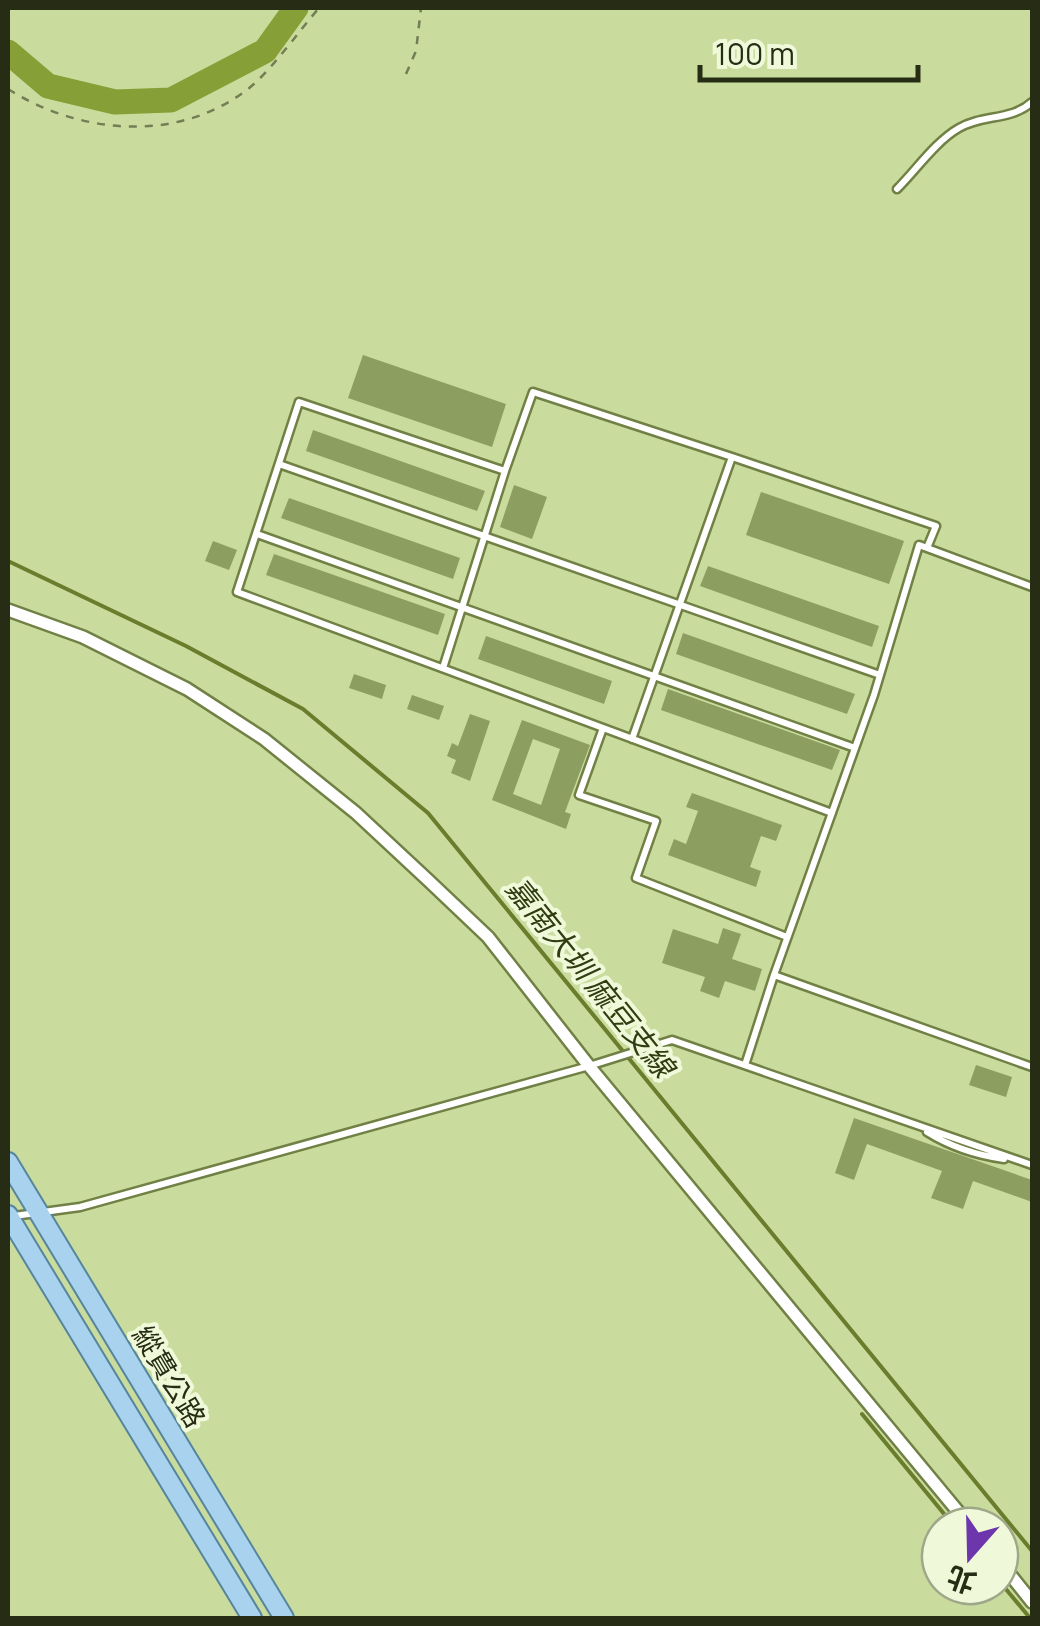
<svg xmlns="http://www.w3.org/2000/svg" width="1040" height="1626" viewBox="0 0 1040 1626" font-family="Manrope,'Noto Sans TC',sans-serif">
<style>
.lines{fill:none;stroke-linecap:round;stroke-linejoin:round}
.stream{stroke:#697d2c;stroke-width:4}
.river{stroke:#869f36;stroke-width:25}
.building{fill:#8d9e61;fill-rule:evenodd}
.lane-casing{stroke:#718145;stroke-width:11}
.street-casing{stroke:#718145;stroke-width:16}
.primary-casing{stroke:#56859c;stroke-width:22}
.path{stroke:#727e54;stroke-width:2.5;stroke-dasharray:8 8;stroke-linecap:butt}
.lane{stroke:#fff;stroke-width:6}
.street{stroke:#fff;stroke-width:11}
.primary{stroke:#a9d2ef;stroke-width:18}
.labels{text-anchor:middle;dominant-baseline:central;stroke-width:8;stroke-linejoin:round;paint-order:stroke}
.street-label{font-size:28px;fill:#262d14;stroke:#eff9d9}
.water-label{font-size:30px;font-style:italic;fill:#313c11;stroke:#eff9d9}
</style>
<rect width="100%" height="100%" fill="#c9dc9d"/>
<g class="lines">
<path class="stream" d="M8,561L186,646L303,709L428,813L1032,1551
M862,1414L954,1526
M1000,1582L1030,1618"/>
<path class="river" d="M8,52L48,86L115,102L171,100L265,51L296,8"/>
</g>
<path class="building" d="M363,355L506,404L492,447L348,398Z
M313,430L485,491L477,511L306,451Z
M514,485L547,497L532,539L500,527Z
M761,492L904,541L889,584L746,535Z
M289,498L460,558L453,579L281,518Z
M213,541L237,550L229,570L205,561Z
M274,554L445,614L438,635L266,575Z
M708,566L879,626L872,647L700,586Z
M683,633L855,694L847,714L676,654Z
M486,636L612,681L604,704L478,659Z
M354,674L386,685L382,699L349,688Z
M668,689L840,750L832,770L661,710Z
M412,695L444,706L439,720L407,709Z
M470,714L490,721L470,781L451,773L456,760L447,756L452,743L458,746Z
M522,720L590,745L565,812L571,814L566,829L492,800ZM533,739L560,749L541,805L513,794Z
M692,793L782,825L776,841L761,836L750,867L761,871L756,887L668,855L674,839L686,844L698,811L686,807Z
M723,928L741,934L732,959L762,969L755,991L725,981L719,998L700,991L705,977L662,963L673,929L718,944Z
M976,1065L1012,1077L1006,1097L969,1085Z
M854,1118L1032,1180V1202L973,1181L963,1209L931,1198L942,1171L867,1144L854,1180L835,1173Z"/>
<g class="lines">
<g class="lane-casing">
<path id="lane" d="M897,189C916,170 936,141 959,128C983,114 1011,121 1032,102
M279,464L880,675
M505,471L533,392L732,457
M257,534L855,748
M443,668L505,471L299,402L237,592L832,813
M603,728L579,795L656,821L636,878L787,937
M632,739L732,457L936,526L927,548
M774,975L1032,1067
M745,1065L774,975L874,695L919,545L1032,587
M927,1132C951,1147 975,1155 1004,1159
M14,1216L80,1207L589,1066L672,1040L1032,1165"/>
</g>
<g class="street-casing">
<path id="street" d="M8,610L83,637L187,689L264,739L356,813L429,881L488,937L589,1066L970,1526
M1000,1562L1032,1602"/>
</g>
<g class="primary-casing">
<path id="primary" d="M8,1162L284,1618
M8,1215L252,1618"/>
</g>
<path class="path" d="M406,74L416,51L421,8
M8,89C79,134 177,144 248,89C271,71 299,31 319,8"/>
<use href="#lane" class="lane"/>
<use href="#street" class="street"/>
<use href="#primary" class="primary"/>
</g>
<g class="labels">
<g class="street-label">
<text transform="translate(170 1376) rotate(59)">縱貫公路</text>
</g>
<g class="water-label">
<text transform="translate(591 977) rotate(51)">嘉南大圳 麻豆支線</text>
</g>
</g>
<rect width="1040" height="1626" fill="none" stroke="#262d14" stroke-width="20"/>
<g transform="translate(970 1556) rotate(200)"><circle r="48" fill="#eff9d9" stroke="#9fa78a" stroke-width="2.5"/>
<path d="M0-8L18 38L0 25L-18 38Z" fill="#6e36ac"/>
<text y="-15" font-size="28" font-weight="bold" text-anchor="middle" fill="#262d14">北</text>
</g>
<path d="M700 65v15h218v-15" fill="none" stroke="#262d14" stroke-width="5"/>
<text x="715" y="65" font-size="30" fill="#262d14" stroke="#eff9d9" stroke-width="8" paint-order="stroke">100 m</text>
</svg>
